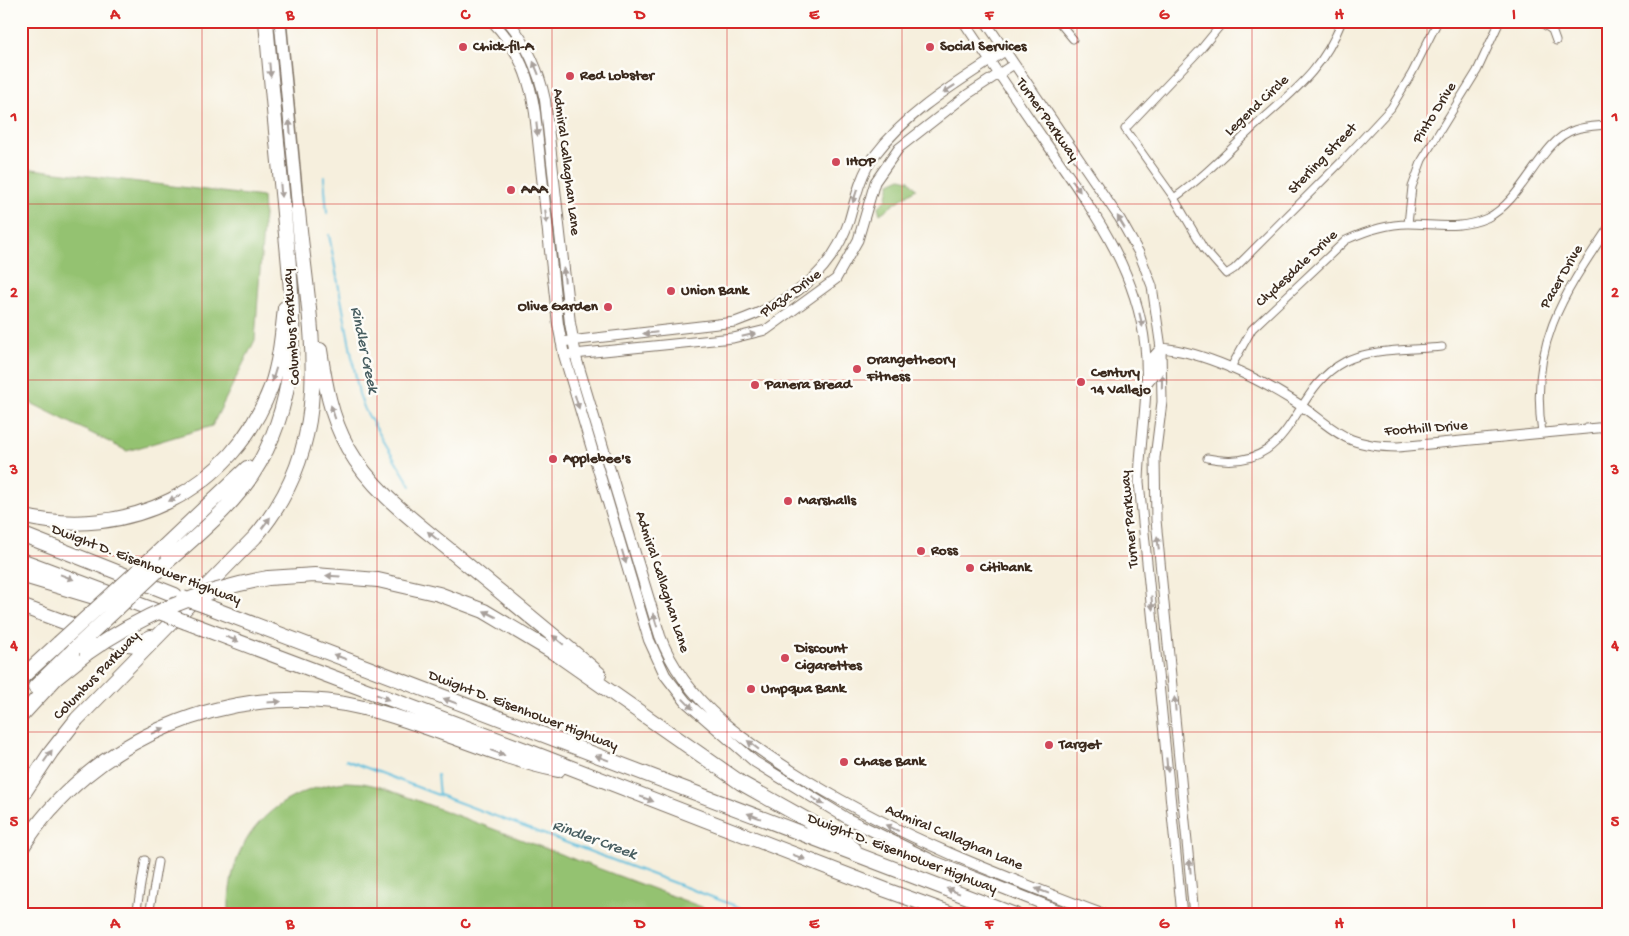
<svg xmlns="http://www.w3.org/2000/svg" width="1629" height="936" viewBox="0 0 1629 936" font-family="'Gochi Hand',sans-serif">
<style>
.green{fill:#94c271;stroke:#687648}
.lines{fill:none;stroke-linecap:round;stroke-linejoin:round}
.stream{stroke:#60bfde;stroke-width:2}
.minor-casing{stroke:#7c6f61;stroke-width:9}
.tertiary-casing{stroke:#7c6f61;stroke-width:11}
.secondary-casing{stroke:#7c6f61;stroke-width:12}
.primary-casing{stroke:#7c6f61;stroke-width:14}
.motorway-casing{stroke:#7c6f61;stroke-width:16}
.minor{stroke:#fff;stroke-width:7}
.tertiary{stroke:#fff;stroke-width:9}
.secondary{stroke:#fff;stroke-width:10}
.primary{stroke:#fff;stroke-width:11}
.motorway{stroke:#fff;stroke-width:14}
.motorway-bridge-casing{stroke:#7c6f61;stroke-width:16;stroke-linecap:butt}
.motorway-bridge{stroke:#fff;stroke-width:14}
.oneway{fill:#a79f9a}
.grid{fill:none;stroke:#d62828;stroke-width:1;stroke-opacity:0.55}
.poi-dot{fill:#d1495b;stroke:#fdfcf7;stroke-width:2}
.labels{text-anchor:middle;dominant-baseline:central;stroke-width:5;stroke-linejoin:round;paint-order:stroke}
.poi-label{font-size:15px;font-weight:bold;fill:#3b2a1e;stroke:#fdfcf7;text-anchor:start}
.street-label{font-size:15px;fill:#3b2a1e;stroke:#fdfcf7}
.water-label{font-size:16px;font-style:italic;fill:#485e61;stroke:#fdfcf7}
.neatline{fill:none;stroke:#d62828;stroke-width:2}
.grid-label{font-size:16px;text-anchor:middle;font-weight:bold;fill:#d62828}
</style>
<rect width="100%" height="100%" fill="#fdfcf7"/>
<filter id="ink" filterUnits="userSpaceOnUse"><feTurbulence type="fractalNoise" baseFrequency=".02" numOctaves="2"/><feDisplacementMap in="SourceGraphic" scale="10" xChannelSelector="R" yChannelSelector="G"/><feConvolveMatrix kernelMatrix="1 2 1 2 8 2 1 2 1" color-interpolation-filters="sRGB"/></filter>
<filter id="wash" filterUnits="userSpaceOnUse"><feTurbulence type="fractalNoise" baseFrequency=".0096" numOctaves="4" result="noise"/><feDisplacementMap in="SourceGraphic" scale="20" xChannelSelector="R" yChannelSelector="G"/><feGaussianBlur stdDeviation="1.12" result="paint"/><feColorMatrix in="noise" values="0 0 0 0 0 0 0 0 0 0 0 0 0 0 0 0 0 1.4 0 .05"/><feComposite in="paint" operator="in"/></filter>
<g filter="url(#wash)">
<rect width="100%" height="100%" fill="#f6efdd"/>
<path class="green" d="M32,169L263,197L264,214L255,340L212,426L127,451L21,398V171Z
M901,178L909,180L916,189L880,214L878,207L886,200L890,183Z
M346,782L363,783L381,787L723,915H229C226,839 273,790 346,782Z"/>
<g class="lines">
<path class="stream" d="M324,177L327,213
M329,235L359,394L365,410L411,486
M346,760L438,795
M437,775L439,795L760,915"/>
</g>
</g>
<g filter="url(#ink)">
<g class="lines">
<g class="minor-casing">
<path id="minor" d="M1058,21L1073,39
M1224,21L1201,49L1125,129L1174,198L1204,249L1226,274L1234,269L1340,163L1391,108L1412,73L1438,21
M1539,21L1552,30L1556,41
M1174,198C1204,177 1228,151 1255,126C1293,91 1322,72 1342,21
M1408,224L1412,187L1422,160L1477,71L1500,21
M1230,369L1252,329L1346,240C1366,231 1386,224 1408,224C1436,224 1460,230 1487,218C1524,200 1541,140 1574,130C1585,126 1597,126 1608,125
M1542,433C1529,346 1562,297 1608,228
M1207,458C1296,476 1288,391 1344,362C1368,348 1413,350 1442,347
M136,915L145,860
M149,915L158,862"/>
</g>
<g class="tertiary-casing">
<path id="tertiary" d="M963,21C991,63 1020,105 1049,147C1091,208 1137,269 1145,346C1150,392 1140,437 1139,482L1182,915
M985,21L1120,219L1139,253L1152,286L1161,348L1162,402L1155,458L1156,520L1194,915
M561,342L735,322C788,303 830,277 849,221C856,197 860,175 875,155C909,110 959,82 1005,51
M564,355L733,338L766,330L836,279L858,240L875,182L899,148L968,94L1014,64
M1147,383L1154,374L1153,357L1161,348C1204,352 1255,377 1292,400C1337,428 1338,446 1398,447L1608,427"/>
</g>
<g class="secondary-casing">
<path id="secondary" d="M492,21C517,46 530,78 535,113L558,324L564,355L649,640L665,675L686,702L755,762L848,819L934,861L1070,915
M508,21C527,44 539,71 545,100L570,323L577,361L660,636C685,703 749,745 808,781C902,838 1002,876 1104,915"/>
</g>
<g class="primary-casing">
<path id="primary" d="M280,21L298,211"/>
</g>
<g class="motorway-casing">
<path id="motorway" d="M320,350C325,384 331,418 348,448C374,494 419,524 458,557C505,596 552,634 599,674
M21,516C128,542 232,490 271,387C280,361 282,335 285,308
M21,534L175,595
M153,557L247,468
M21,560L159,612
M167,562C201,532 238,502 260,462C307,378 291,294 283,203C277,142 271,82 266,21
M21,575L111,602
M268,578L315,575L378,580L439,594L484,611L558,655L741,783L843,840L854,849
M21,606L121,643L136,645L151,637
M206,606L1015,915
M186,622L528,751L886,890L955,915
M21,678L59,643
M35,687L74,649
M21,716L56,678L87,653
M21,797L51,752L77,719L255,537C340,438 309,328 298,211
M21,849C89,739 233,678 359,707C427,722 490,756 558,770"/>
</g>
<use href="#minor" class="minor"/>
<use href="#tertiary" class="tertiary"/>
<use href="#secondary" class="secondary"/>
<use href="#primary" class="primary"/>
<use href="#motorway" class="motorway"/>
<g class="motorway-bridge-casing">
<path id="motorway-bridge" d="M183,598L206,606
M159,612L186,622
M59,643L153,557
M74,649L167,562
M87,653C142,614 201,590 268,578"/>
</g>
<use href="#motorway-bridge" class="motorway-bridge"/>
</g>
<defs><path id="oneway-solid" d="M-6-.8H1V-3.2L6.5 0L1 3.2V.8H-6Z" transform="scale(1.25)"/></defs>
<g class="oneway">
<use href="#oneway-solid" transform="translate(536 68) rotate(-112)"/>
<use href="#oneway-solid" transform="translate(270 70) rotate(85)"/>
<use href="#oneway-solid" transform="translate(949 89) rotate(146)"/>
<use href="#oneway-solid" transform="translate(290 127) rotate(-95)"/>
<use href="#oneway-solid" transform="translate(537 129) rotate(84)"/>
<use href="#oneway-solid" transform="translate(1076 186) rotate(55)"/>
<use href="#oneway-solid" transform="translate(281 191) rotate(85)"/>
<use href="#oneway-solid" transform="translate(855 196) rotate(108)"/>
<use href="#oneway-solid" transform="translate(546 217) rotate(84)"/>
<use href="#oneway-solid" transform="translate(1121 222) rotate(-121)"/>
<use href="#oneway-solid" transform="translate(564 275) rotate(-96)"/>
<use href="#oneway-solid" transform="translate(1141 320) rotate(77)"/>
<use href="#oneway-solid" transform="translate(650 333) rotate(174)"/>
<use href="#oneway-solid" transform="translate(749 335) rotate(-13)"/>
<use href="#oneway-solid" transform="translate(274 375) rotate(107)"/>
<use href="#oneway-solid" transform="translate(1162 381) rotate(-89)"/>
<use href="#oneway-solid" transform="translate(577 402) rotate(73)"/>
<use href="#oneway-solid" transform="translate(333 412) rotate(-108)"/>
<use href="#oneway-solid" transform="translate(175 498) rotate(152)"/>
<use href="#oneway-solid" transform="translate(266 523) rotate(-53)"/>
<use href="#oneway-solid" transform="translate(433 536) rotate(-140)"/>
<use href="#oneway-solid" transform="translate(1158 543) rotate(-97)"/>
<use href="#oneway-solid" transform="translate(624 557) rotate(73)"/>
<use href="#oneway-solid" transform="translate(333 576) rotate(-177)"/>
<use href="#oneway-solid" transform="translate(67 577) rotate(21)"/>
<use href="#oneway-solid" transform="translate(1152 603) rotate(85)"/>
<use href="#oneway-solid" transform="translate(490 614) rotate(-154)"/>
<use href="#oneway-solid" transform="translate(655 620) rotate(-107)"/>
<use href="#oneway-solid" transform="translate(232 639) rotate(21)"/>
<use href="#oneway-solid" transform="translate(558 640) rotate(-140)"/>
<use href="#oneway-solid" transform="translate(340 657) rotate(-159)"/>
<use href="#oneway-solid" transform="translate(383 697) rotate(21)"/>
<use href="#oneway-solid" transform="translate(450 701) rotate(-159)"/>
<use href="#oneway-solid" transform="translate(274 702) rotate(-3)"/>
<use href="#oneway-solid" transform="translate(688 704) rotate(46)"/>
<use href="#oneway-solid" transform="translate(1175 704) rotate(-95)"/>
<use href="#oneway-solid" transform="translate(158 731) rotate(-25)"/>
<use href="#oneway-solid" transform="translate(753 745) rotate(-142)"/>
<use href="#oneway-solid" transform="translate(498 753) rotate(20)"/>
<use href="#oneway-solid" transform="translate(48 756) rotate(-55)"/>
<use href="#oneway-solid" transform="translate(602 758) rotate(-159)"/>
<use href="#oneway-solid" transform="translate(1167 765) rotate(85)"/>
<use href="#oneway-solid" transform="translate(647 799) rotate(21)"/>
<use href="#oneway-solid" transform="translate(818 801) rotate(31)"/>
<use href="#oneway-solid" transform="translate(754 816) rotate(-159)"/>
<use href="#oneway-solid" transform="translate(892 828) rotate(-155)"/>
<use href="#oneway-solid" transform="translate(799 857) rotate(21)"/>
<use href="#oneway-solid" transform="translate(1190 866) rotate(-95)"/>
<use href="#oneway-solid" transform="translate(953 891) rotate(-159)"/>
<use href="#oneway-solid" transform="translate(1042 891) rotate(-159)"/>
</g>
</g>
<path class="grid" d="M202,21V915M377,21V915M552,21V915M727,21V915M902,21V915M1077,21V915M1252,21V915M1427,21V915M21,204H1608M21,380H1608M21,556H1608M21,732H1608"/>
<g class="poi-dot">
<circle cx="463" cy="47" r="5"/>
<circle cx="930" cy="47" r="5"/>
<circle cx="570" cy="76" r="5"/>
<circle cx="836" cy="162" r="5"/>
<circle cx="511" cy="190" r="5"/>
<circle cx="671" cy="291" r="5"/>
<circle cx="608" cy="307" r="5"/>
<circle cx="857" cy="369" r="5"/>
<circle cx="1081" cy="382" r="5"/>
<circle cx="755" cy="385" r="5"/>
<circle cx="553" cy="459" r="5"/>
<circle cx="788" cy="501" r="5"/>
<circle cx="921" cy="551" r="5"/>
<circle cx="970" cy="568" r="5"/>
<circle cx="785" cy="658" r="5"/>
<circle cx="751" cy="689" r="5"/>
<circle cx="1049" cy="745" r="5"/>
<circle cx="844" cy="762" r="5"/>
</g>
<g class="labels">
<g class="poi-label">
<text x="473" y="47">Chick-fil-A</text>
<text x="940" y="47">Social Services</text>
<text x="580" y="76">Red Lobster</text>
<text x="846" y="162">IHOP</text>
<text x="521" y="190">AAA</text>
<text x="681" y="291">Union Bank</text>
<text x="598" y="307" text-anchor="end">Olive Garden</text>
<text x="867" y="360">Orangetheory<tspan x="867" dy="17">Fitness</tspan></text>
<text x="1091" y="373">Century<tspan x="1091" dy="17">14 Vallejo</tspan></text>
<text x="765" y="385">Panera Bread</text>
<text x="563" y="459">Applebee's</text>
<text x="798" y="501">Marshalls</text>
<text x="931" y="551">Ross</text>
<text x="980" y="568">Citibank</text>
<text x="795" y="649">Discount<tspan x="795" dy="17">Cigarettes</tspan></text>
<text x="761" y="689">Umpqua Bank</text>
<text x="1059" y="745">Target</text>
<text x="854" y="762">Chase Bank</text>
</g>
<g class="street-label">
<text transform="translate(1257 106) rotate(-43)">Legend Circle</text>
<text transform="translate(1435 113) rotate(-58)">Pinto Drive</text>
<text transform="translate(1047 120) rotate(55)">Turner Parkway</text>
<text transform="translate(1323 159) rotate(-46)">Sterling Street</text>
<text transform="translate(566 162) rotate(83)">Admiral Callaghan Lane</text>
<text transform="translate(1297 269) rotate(-43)">Clydesdale Drive</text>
<text transform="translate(1562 277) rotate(-60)">Pacer Drive</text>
<text transform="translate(791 294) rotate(-36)">Plaza Drive</text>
<text transform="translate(292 327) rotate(-94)">Columbus Parkway</text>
<text transform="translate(1426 429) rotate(-4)">Foothill Drive</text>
<text transform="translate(1130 519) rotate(-95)">Turner Parkway</text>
<text transform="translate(146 565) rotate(21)">Dwight D. Eisenhower Highway</text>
<text transform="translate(662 582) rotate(72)">Admiral Callaghan Lane</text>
<text transform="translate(97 676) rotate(-46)">Columbus Parkway</text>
<text transform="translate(523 711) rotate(21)">Dwight D. Eisenhower Highway</text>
<text transform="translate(954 838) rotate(23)">Admiral Callaghan Lane</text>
<text transform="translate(902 854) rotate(21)">Dwight D. Eisenhower Highway</text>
</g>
<g class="water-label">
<text transform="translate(363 350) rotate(78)">Rindler Creek</text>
<text transform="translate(594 841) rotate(20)">Rindler Creek</text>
</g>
</g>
<rect width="1629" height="936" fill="none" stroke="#fdfcf7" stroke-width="55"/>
<rect x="28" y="28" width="1574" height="880" class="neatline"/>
<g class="grid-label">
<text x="115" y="19">A</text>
<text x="290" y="19">B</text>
<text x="465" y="19">C</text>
<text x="640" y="19">D</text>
<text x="814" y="19">E</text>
<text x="989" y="19">F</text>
<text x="1164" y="19">G</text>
<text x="1339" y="19">H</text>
<text x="1514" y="19">I</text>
<text x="14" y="121">1</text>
<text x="1615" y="121">1</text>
<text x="14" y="297">2</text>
<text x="1615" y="297">2</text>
<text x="14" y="474">3</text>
<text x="1615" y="474">3</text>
<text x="14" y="650">4</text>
<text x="1615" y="650">4</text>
<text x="14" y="826">5</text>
<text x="1615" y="826">5</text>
<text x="115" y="928">A</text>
<text x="290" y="928">B</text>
<text x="465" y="928">C</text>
<text x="640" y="928">D</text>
<text x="814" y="928">E</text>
<text x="989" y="928">F</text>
<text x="1164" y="928">G</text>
<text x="1339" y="928">H</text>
<text x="1514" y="928">I</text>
</g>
</svg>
